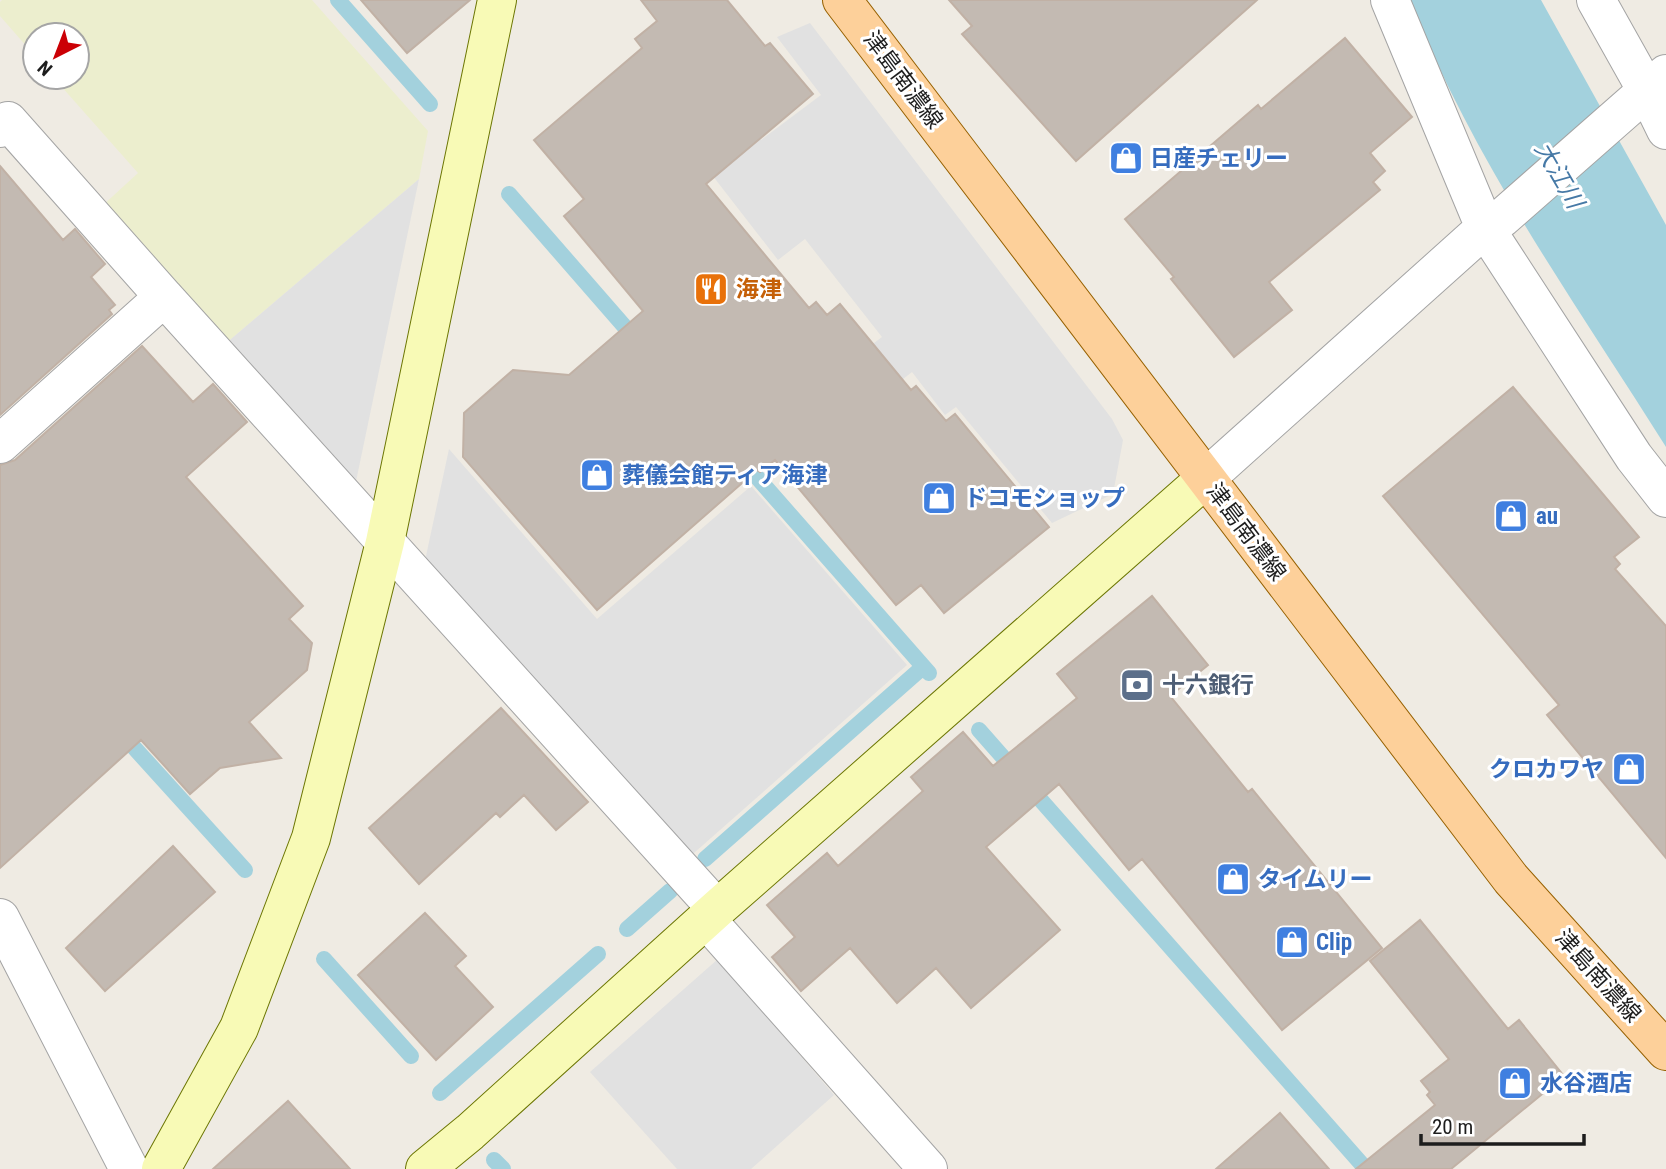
<svg xmlns="http://www.w3.org/2000/svg" width="1666" height="1169" viewBox="0 0 1666 1169" font-family="'Roboto Condensed','Noto Sans JP',sans-serif">
<style>
.farmland{fill:#eceece}
.parking{fill:#e1e1e1}
.water{fill:#a3d1dd}
.lines{fill:none;stroke-linecap:round;stroke-linejoin:round}
.stream{stroke:#a3d1dd;stroke-width:16}
.building{fill:#c3bab2;stroke:#c1b1a5;stroke-width:2}
.street-casing{stroke:#a4a4a4;stroke-width:40}
.secondary-casing{stroke:#6c7603;stroke-width:40}
.primary-casing{stroke:#976100;stroke-width:40}
.street{stroke:#fff;stroke-width:38}
.secondary{stroke:#f8fab6;stroke-width:38}
.primary{stroke:#fdd09a;stroke-width:38}
.labels{text-anchor:middle;dominant-baseline:central;stroke-width:6;stroke-linejoin:round;paint-order:stroke}
.street-label{font-size:23px;fill:#1d1d1d;stroke:#fff}
.shop-label{font-size:23px;font-weight:bold;fill:#366cbe;stroke:#fff;text-anchor:start}
.food-label{font-size:23px;font-weight:bold;fill:#c56008;stroke:#fff;text-anchor:start}
.service-label{font-size:23px;font-weight:bold;fill:#4e5e75;stroke:#fff;text-anchor:start}
.water-label{font-size:24px;font-style:italic;fill:#4679a6;stroke:#fff}
</style>
<rect width="100%" height="100%" fill="#efebe3"/>
<path class="farmland" d="M2,0H312L428,131L419,179L224,345L101,207L138,173L53,77H77V35H35V56L0,16V2Z"/>
<path class="parking" d="M810,23L1112,419L1123,440L1113,494L1052,523L956,407L945,415L912,372L898,383L870,346L882,337L805,239L778,260L702,162L749,126L761,140L821,95L777,37Z
M419,179L354,491L224,345Z
M449,449L597,619L751,486L907,665L686,860L423,570Z
M718,959L834,1095L751,1169H677L590,1072Z"/>
<path class="water" d="M1410,0H1541L1666,225V447C1575,302 1473,161 1410,0Z"/>
<g class="lines">
<path class="stream" d="M338,0L430,104
M509,194L638,342
M741,459L929,673
M979,730L1366,1169
M120,732L245,870
M705,859L923,667
M627,929L670,891
M324,959L411,1056
M440,1093L598,954
M494,1160L503,1169"/>
</g>
<path class="building" d="M361,0H470L407,53Z
M641,0H727L765,46L770,43L813,94L706,184L809,308L816,302L827,315L840,304L911,390L916,386L946,421L955,414L1049,527L944,613L921,585L896,605L775,460L760,472L757,470L597,610L463,457L464,413L513,370L569,375L643,311L564,216L584,199L534,140L642,48L635,39L657,21Z
M949,0H1257L1076,161L962,34L972,26Z
M1345,38L1412,117L1370,153L1385,171L1373,182L1380,190L1269,282L1292,310L1234,357L1171,279L1174,277L1125,219L1258,105L1261,109Z
M0,166L63,240L75,229L105,264L91,277L115,305L109,310L112,314L0,415Z
M142,346L193,402L213,384L247,422L186,477L303,606L289,619L312,643L307,670L249,722L281,758L220,768L190,794L141,740L0,868V465L15,460Z
M1513,387L1639,537L1614,557L1620,564L1615,569L1666,626V858L1547,715L1559,705L1383,496Z
M1152,596L1208,665L1170,696L1248,792L1252,789L1382,948L1282,1030L1142,859L1129,870L1059,784L986,847L1060,930L971,1008L936,968L897,1003L850,948L801,991L772,957L795,937L767,905L827,853L838,866L923,791L911,777L963,732L993,766L1077,698L1057,674Z
M501,708L588,802L556,830L524,795L500,817L496,813L419,884L369,828Z
M173,846L215,892L105,991L66,948Z
M425,913L466,956L455,966L493,1007L436,1060L358,975Z
M1420,920L1508,1029L1519,1020L1564,1076L1451,1169H1356L1435,1105L1427,1095L1430,1092L1421,1081L1449,1059L1370,961Z
M288,1101L350,1169H213Z
M1280,1113L1329,1169H1216Z"/>
<g class="lines">
<g class="street-casing">
<path id="street" d="M1390,0L1485,228L1634,457L1666,498
M1596,0L1647,91L1666,130
M0,128L8,121L164,297L0,444
M164,297L717,909
M1205,479L1485,228L1502,218L1666,74
M0,918L129,1169
M706,919L928,1169"/>
</g>
<g class="secondary-casing">
<path id="secondary" d="M161,1169L239,1028L311,838L385,542L497,0
M425,1169L470,1132L717,909L1205,479"/>
</g>
<g class="primary-casing">
<path id="primary" d="M842,0L1511,879L1666,1051"/>
</g>
<use href="#street" class="street"/>
<use href="#secondary" class="secondary"/>
<use href="#primary" class="primary"/>
</g>
<defs>
<g id="shop-square" transform="scale(1.75)"><rect x="-9" y="-9" width="18" height="18" rx="4" fill="#3f7fe0" stroke="#fff"/><path d="M-5-2.5h2.3a2.7 3.5 0 0 1 5.4 0H5L5.5 6h-11ZM-1.5-2.5h3a1.5 2.3 0 0 0-3 0Z" fill="#fff"/></g>
<g id="restaurant-square" transform="scale(1.75)"><rect x="-9" y="-9" width="18" height="18" rx="4" fill="#e8710a" stroke="#fff"/><path d="M-5-6h1v4h1v-4h1v4h1v-4h1v5L-1.5 .5V6h-2V.5L-5-1ZM5-6V6H3V1.5H1.5Q1.5-4 5-6Z" fill="#fff"/></g>
<g id="bank-square" transform="scale(1.75)"><rect x="-9" y="-9" width="18" height="18" rx="4" fill="#5c6f8a" stroke="#fff"/><path d="M-6-4H6V4H-6ZM0-2.3a2.3 2.3 0 1 0 0 4.6a2.3 2.3 0 1 0 0-4.6Z" fill="#fff"/></g>
</defs>
<g fill-rule="evenodd">
<use href="#shop-square" x="1126" y="158"/>
<use href="#restaurant-square" x="711" y="289"/>
<use href="#shop-square" x="597" y="475"/>
<use href="#shop-square" x="939" y="498"/>
<use href="#shop-square" x="1511" y="516"/>
<use href="#bank-square" x="1137" y="685"/>
<use href="#shop-square" x="1629" y="769"/>
<use href="#shop-square" x="1233" y="879"/>
<use href="#shop-square" x="1292" y="942"/>
<use href="#shop-square" x="1515" y="1083"/>
</g>
<g class="labels">
<g class="street-label">
<text transform="translate(903 80) rotate(53)">津島南濃線</text>
<text transform="translate(1246 532) rotate(53)">津島南濃線</text>
<text transform="translate(1598 976) rotate(48)">津島南濃線</text>
</g>
<g class="shop-label">
<text x="1150" y="158">日産チェリー</text>
<text x="622" y="475">葬儀会館ティア海津</text>
<text x="964" y="498">ドコモショップ</text>
<text x="1536" y="516">au</text>
<text x="1604" y="769" text-anchor="end">クロカワヤ</text>
<text x="1258" y="879">タイムリー</text>
<text x="1316" y="942">Clip</text>
<text x="1540" y="1083">水谷酒店</text>
</g>
<g class="food-label">
<text x="736" y="289">海津</text>
</g>
<g class="service-label">
<text x="1162" y="685">十六銀行</text>
</g>
<g class="water-label">
<text transform="translate(1559 175) rotate(60)">大江川</text>
</g>
</g>
<g transform="translate(56 56) rotate(222)"><circle r="33" fill="#ffffff" stroke="#a5a5a5" stroke-width="2"/>
<path d="M0-5L12 26L0 18L-12 26Z" fill="#cb0005"/>
<text y="-10" font-size="19" font-weight="bold" text-anchor="middle" fill="#1d1d1d">N</text>
</g>
<path d="M1421 1134v10h163v-10" fill="none" stroke="#1d1d1d" stroke-width="3.5"/>
<text x="1432" y="1134" font-size="21" fill="#1d1d1d" stroke="#ffffff" stroke-width="5" paint-order="stroke">20 m</text>
</svg>
